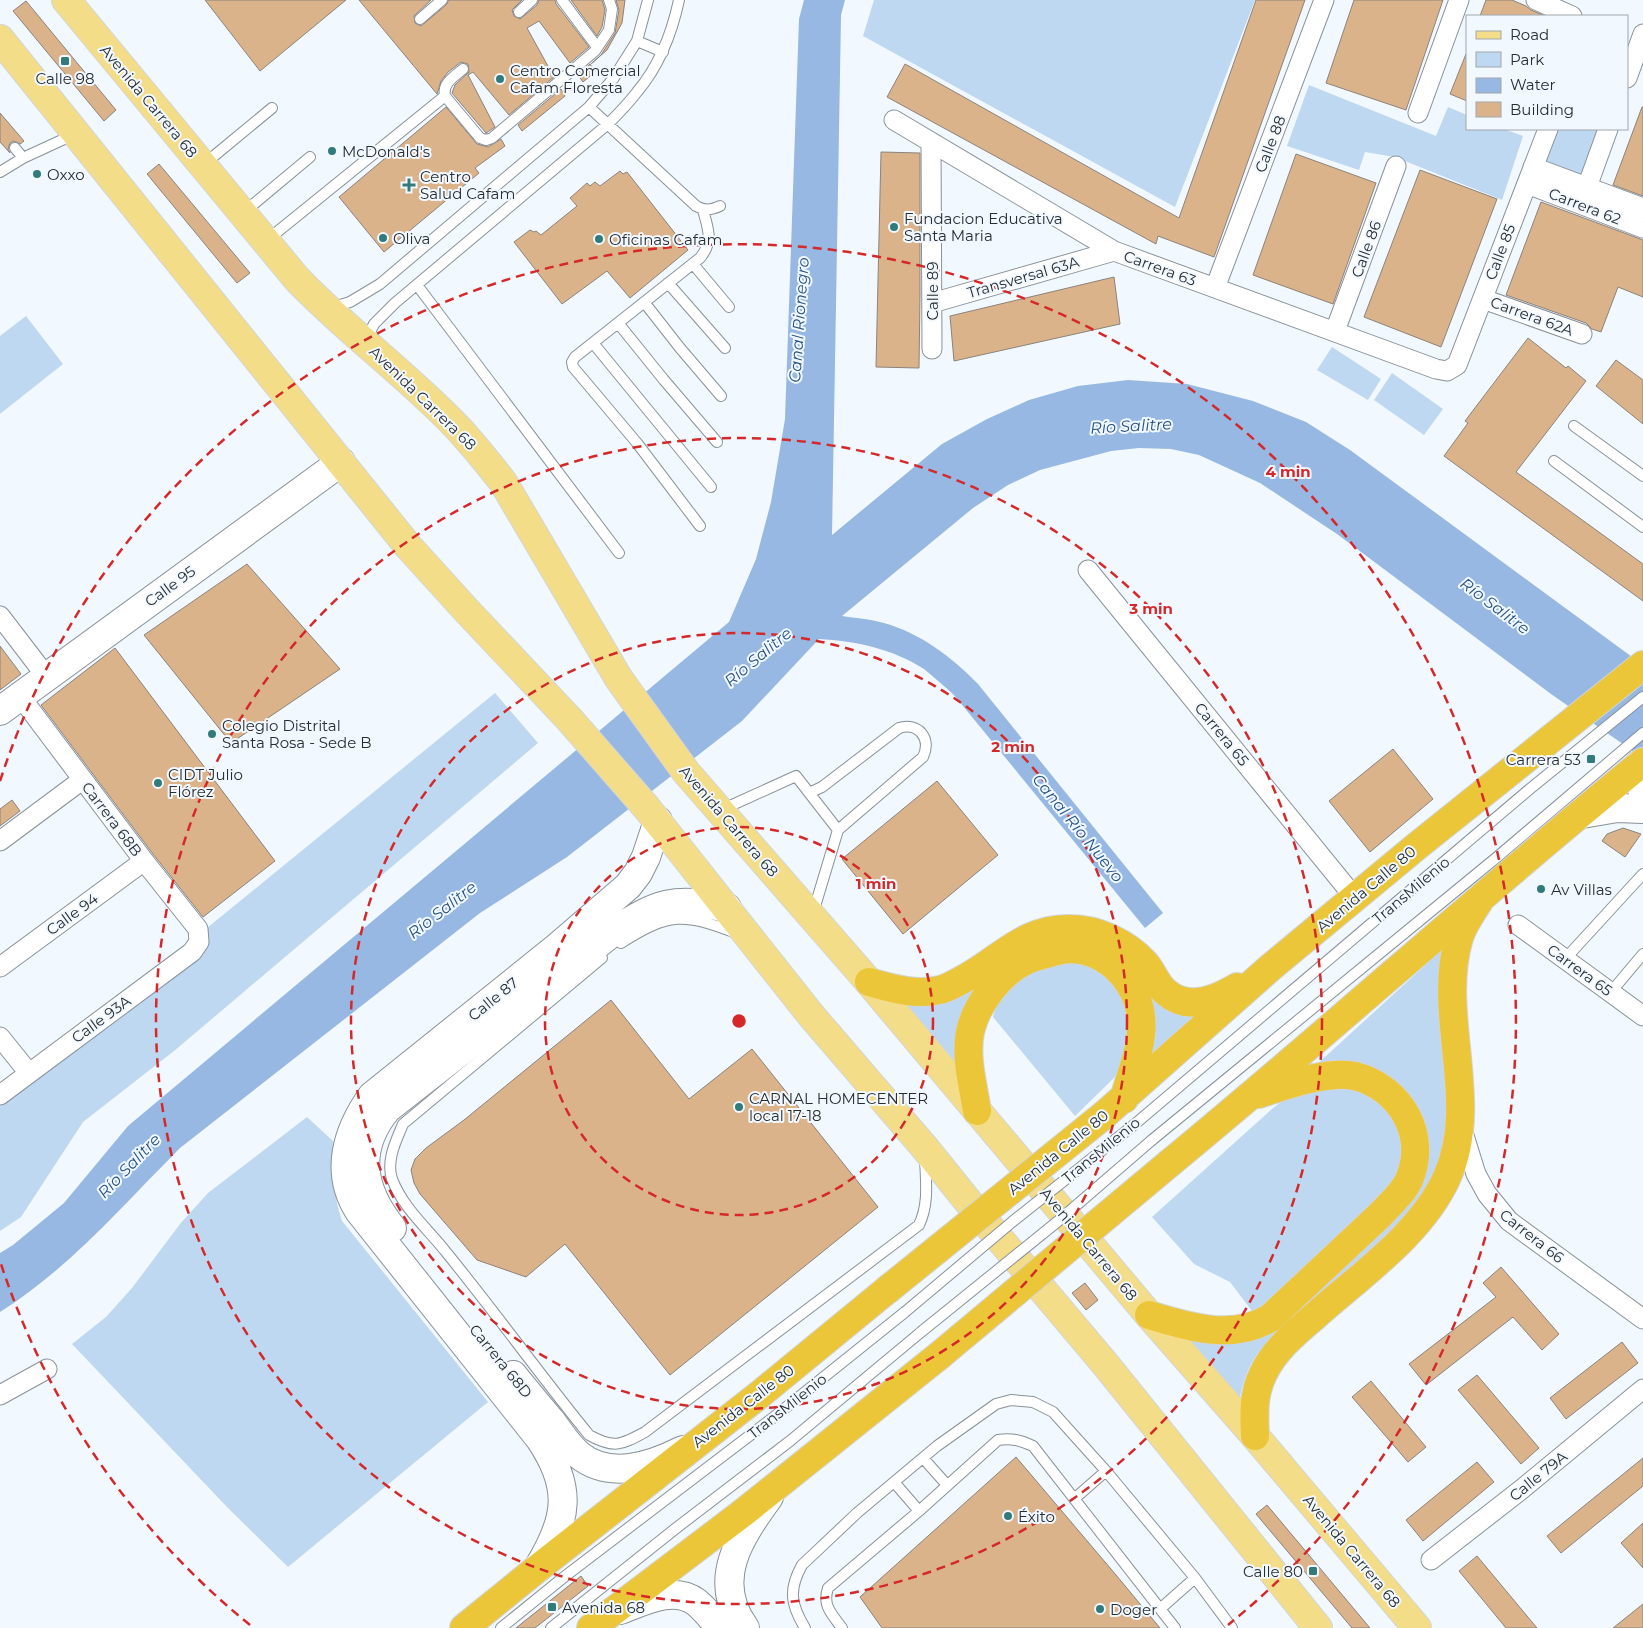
<svg xmlns="http://www.w3.org/2000/svg" width="1643" height="1628" viewBox="0 0 1643 1628" font-family="Montserrat,sans-serif">
<style>
.green{fill:#bdd8f0}
.water{fill:#96b8e2}
.building{fill:#dbb38b;stroke:#8b837b}
.lines{fill:none;stroke-linecap:round;stroke-linejoin:round}
.lane-casing{stroke:#899199;stroke-width:12}
.street-casing{stroke:#899199;stroke-width:21}
.secondary-casing{stroke:#899199;stroke-width:30}
.primary-casing{stroke:#d4d5d6;stroke-width:30}
.highway-casing{stroke:#d4d5d6;stroke-width:30}
.lane{stroke:#fff;stroke-width:10}
.street{stroke:#fff;stroke-width:19}
.secondary{stroke:#fff;stroke-width:28}
.primary{stroke:#f3dd88;stroke-width:28}
.highway{stroke:#ebc639;stroke-width:28}
.lane-bridge-casing{stroke:#899199;stroke-width:12;stroke-linecap:butt}
.highway-bridge-casing{stroke:#d4d5d6;stroke-width:30;stroke-linecap:butt}
.lane-bridge{stroke:#fff;stroke-width:10}
.highway-bridge{stroke:#ebc639;stroke-width:28}
.ring{fill:none;stroke:#d62828;stroke-width:2.5;stroke-dasharray:9 6}
.poi-dot{fill:#317b7c;stroke:#f1f8ff;stroke-width:2}
.labels{text-anchor:middle;dominant-baseline:central;stroke-width:4;stroke-linejoin:round;paint-order:stroke}
.poi-label{font-size:15px;fill:#292d30;stroke:#f1f8ff;text-anchor:start}
.street-label{font-size:15px;fill:#292d30;stroke:#f1f8ff}
.water-label{font-size:16px;font-style:italic;fill:#255287;stroke:#f1f8ff}
.centre{fill:#d62828;stroke:#f1f8ff;stroke-width:2.5}
.ring-label{font-size:15px;text-anchor:middle;font-weight:bold;fill:#d62828;stroke:#f1f8ff;stroke-width:4;stroke-linejoin:round;paint-order:stroke}
</style>
<rect width="100%" height="100%" fill="#f1f8ff"/>
<path class="green" d="M874,0H1255L1175,207L863,36Z
M1309,85L1436,136L1448,107L1467,115V129H1504L1523,136L1502,200L1395,157L1365,152L1359,170L1287,146Z
M1558,129H1601L1584,178L1544,164Z
M26,316L63,364L0,414V336Z
M1332,347L1381,379L1368,400L1317,370Z
M1392,373L1443,409L1424,435L1374,400Z
M495,693L538,743L174,1051L83,1122L21,1217L0,1231V1097Z
M1444,948L1448,1113L1441,1169L1399,1229L1270,1339C1248,1362 1245,1375 1238,1406L1174,1329L1244,1338L1400,1208L1419,1111L1314,1067Z
M1049,961H1077L1102,967L1131,1012L1132,1040L1117,1075L1075,1116L993,1017L999,994L1025,972Z
M992,976L956,1045L955,1057L957,1071L890,993Z
M1143,983L1204,1014L1141,1065Z
M1314,1085L1374,1092L1397,1112L1407,1161L1394,1187L1255,1315L1230,1282L1194,1264L1152,1217L1273,1108L1294,1092Z
M307,1117L333,1141C332,1169 333,1194 342,1221L488,1402L288,1567L227,1507L72,1344L106,1317L132,1288L180,1224L208,1193Z"/>
<path class="water" d="M804,0H845L841,15L832,535L942,444L987,419L1029,400L1078,386L1128,380L1187,384L1253,401L1306,422L1350,450L1643,665V758L1551,694L1337,534L1260,483L1199,455L1171,449L1139,448L1111,451L1040,470L1008,485L973,508L842,616C855,618 870,619 884,623C920,633 952,657 978,684L1163,913L1145,928L954,695C944,686 934,677 924,669C893,649 856,641 819,639L742,721L567,857L480,913L180,1148C122,1206 71,1267 0,1312V1253L13,1245L64,1203L128,1126L729,622L756,559L771,502L785,419L799,19Z"/>
<path class="building" d="M205,0H346L260,71Z
M359,0H431L414,16L415,23L421,26L446,5L449,0H522L512,10L514,16L520,19L537,5L539,0H555L556,4L589,47L570,63L539,21L527,28L554,77L509,115L473,72L468,75L495,127L486,133L452,93L455,85L469,72L468,64L461,62L448,72L441,81L437,94Z
M571,0H602L605,10L602,27L597,36Z
M616,0H625L622,23L607,50L591,64L601,55L615,33L619,10Z
M1256,0H1305L1214,257L1158,236L1156,244L887,97L905,64L1179,218Z
M1354,0H1443L1406,110L1326,83Z
M1486,0H1512L1526,6L1531,10L1545,16H1480Z
M26,1L116,110L104,121L13,11Z
M1466,54H1467V101L1450,94Z
M590,64L595,72L583,82L578,75Z
M561,89L565,96L522,131L518,125Z
M446,107L477,144L488,147L501,139L505,146L475,168L479,173L384,252L339,197Z
M1642,107H1643V196L1613,185Z
M0,113L24,141L20,144L14,141L10,143L8,149L10,153L0,142Z
M881,152L920,153V296L919,368L876,367Z
M1296,154L1376,183L1333,304L1253,275Z
M159,164L250,273L237,283L147,174Z
M1420,170L1497,199L1441,347L1364,317Z
M620,171L623,174L627,172L688,250L630,298L607,271L562,304L514,242L530,230L534,232L536,231L541,235L577,206L570,198L587,183L590,186L595,182L600,186Z
M1541,202L1643,240V297L1618,287L1601,332L1592,329L1586,323L1506,295Z
M1114,277L1120,324L954,361L950,316Z
M1528,338L1566,368L1568,366L1586,381L1516,472L1643,564V601L1444,456L1468,423L1465,421Z
M1616,360L1643,380V424L1596,386Z
M247,564L340,669L231,743L144,635Z
M0,646L21,674L0,690Z
M115,648L275,861L203,917L153,854L41,705Z
M1393,749L1433,799L1370,852L1329,801Z
M937,781L998,855L903,934L842,859Z
M12,800L20,811L0,826V809Z
M1623,828L1641,834L1625,857L1602,841L1607,834Z
M611,1000L689,1099L752,1049L878,1207L670,1375L565,1244L526,1277L477,1260L420,1194L414,1183L411,1170L415,1159L426,1148L464,1120Z
M1501,1267L1559,1334L1542,1350L1513,1317L1426,1385L1409,1364L1496,1297L1483,1283Z
M1085,1283L1098,1300L1086,1310L1072,1293Z
M1622,1342L1638,1363L1566,1419L1550,1398Z
M1477,1375L1539,1448L1521,1464L1458,1390Z
M1371,1381L1426,1447L1408,1462L1352,1397Z
M1016,1457L1116,1575L1160,1628H882L860,1597Z
M1643,1458V1486L1561,1553L1547,1536Z
M1477,1462L1494,1482L1423,1541L1406,1520Z
M1267,1505L1370,1628H1352L1256,1514Z
M1643,1523V1568L1621,1543Z
M1477,1556L1537,1628H1506L1459,1571Z
M581,1576L588,1586L535,1628H516Z
M1643,1604V1628H1613Z"/>
<g class="lines">
<g class="lane-casing">
<path id="lane" d="M562,0L597,47
M519,12L532,0
M420,19L442,0
M637,41L663,52
M463,69C455,76 442,83 445,96L480,138L486,140L492,138L595,51L609,30L612,9L609,0
M589,107L696,206C705,211 711,210 720,206
M15,148L23,158
M203,165L272,108
M0,172L23,158L75,134
M243,213L310,157
M266,241L445,96
M693,264L729,307
M668,283L725,348
M417,285L619,553
M644,302L680,348L721,396
M330,308L350,302L380,284L589,107L613,79L637,41L648,0
M618,323L664,380L717,442
M366,340L374,324L395,303L608,124C618,114 628,104 637,92C659,66 672,33 679,0
M593,343L711,487
M1574,426L1643,476
M1554,461L1643,527
M700,526L637,443L573,367L572,362L575,357L700,258C714,241 708,229 703,210
M809,793L822,787L899,728C918,722 932,738 923,757L838,830
M721,810L796,776L838,830L813,913
M621,943C670,912 683,913 736,933
M602,958L403,1124C396,1141 386,1160 392,1179C403,1208 427,1228 446,1252C495,1312 540,1375 589,1435C614,1449 621,1445 645,1432L919,1225C929,1204 926,1182 925,1159
M1565,959L1643,874
M1611,992L1643,954
M1135,1124L1531,788L1643,697
M1152,1140L1496,858L1643,733
M923,1458L947,1485
M894,1482L919,1511
M1074,1499L1106,1471
M1160,1609L1195,1578
M501,1628L564,1577L774,1417L905,1312
M551,1628L675,1529L790,1441L921,1332
M805,1628C791,1605 788,1590 802,1565L857,1513L937,1446L996,1404L1011,1400L1033,1402L1053,1412L1106,1471L1195,1578L1232,1628
M842,1628C832,1614 822,1606 828,1588L919,1511L998,1440C1011,1438 1020,1440 1033,1446L1175,1628"/>
</g>
<g class="street-casing">
<path id="street" d="M1536,0L1572,16
M1627,78L1643,34
M1418,113L1459,0
M894,120L1114,251L1436,369L1447,371L1457,365L1548,129
M931,143L932,349
M1533,167L1643,208
M1527,184L1643,228
M1587,187L1608,129
M1215,288L1324,0
M1483,299L1582,334
M932,303L1114,251
M1335,331L1396,166
M1088,570L1355,898
M0,616L46,676
M0,841L82,780
M1518,925L1643,1016
M0,967L144,861
M0,1037L29,1073
M0,1095L192,952L199,942L198,929L144,861L20,696
M1462,1129L1476,1174L1487,1194L1509,1221L1643,1319
M0,1395L47,1369
M1431,1560L1522,1489L1643,1389"/>
</g>
<g class="secondary-casing">
<path id="secondary" d="M0,711L341,462
M1639,765V776L1643,793
M1582,814L1617,808L1643,809
M392,1228C361,1189 354,1149 387,1109L613,932C658,902 674,897 727,908
M513,1375C526,1391 539,1407 552,1422C560,1433 568,1446 579,1455C610,1480 651,1466 683,1450
M538,1568C568,1519 573,1488 540,1439L359,1211C334,1172 347,1131 372,1096L555,949L628,886L638,873L646,857L658,821
M620,1610C642,1602 673,1585 696,1602C705,1609 713,1620 721,1628
M745,1628C710,1580 740,1537 769,1497"/>
</g>
<g class="primary-casing">
<path id="primary" d="M66,0L297,279C347,331 406,374 456,426C473,444 488,463 503,482L619,679L686,772L869,982L1149,1315L1255,1436L1417,1628
M0,39L408,546L467,611L569,719L646,807L810,1014L925,1148L966,1199L1106,1365L1318,1628"/>
</g>
<g class="highway-casing">
<path id="highway" d="M869,982C891,988 916,996 939,990C946,989 954,984 960,981C998,962 1024,927 1071,929C1097,929 1127,943 1145,963C1153,972 1157,986 1167,993C1188,1011 1217,999 1237,987
M977,1111C973,1085 965,1058 970,1032C976,1004 1001,972 1027,960C1033,957 1040,956 1046,954C1053,952 1063,949 1072,949C1109,951 1137,982 1141,1017C1144,1044 1131,1073 1124,1099
M1104,1115L1271,967L1417,846L1643,665
M1171,1162C1330,1031 1483,892 1643,762
M1149,1315C1188,1327 1233,1341 1270,1318L1380,1215C1390,1204 1403,1193 1409,1180C1428,1135 1401,1088 1355,1076C1329,1070 1284,1086 1259,1094
M1255,1436C1254,1414 1253,1394 1263,1374C1274,1350 1296,1332 1316,1315C1361,1275 1422,1233 1447,1177C1481,1101 1436,1015 1459,938C1463,924 1474,910 1481,898
M464,1628L538,1568L759,1395L887,1290
M591,1628L744,1512L940,1355"/>
</g>
<use href="#lane" class="lane"/>
<use href="#street" class="street"/>
<use href="#secondary" class="secondary"/>
<use href="#primary" class="primary"/>
<use href="#highway" class="highway"/>
<g class="lane-bridge-casing">
<path id="lane-bridge" d="M905,1312L1012,1222L1135,1124
M921,1332L1057,1222L1152,1140"/>
</g>
<g class="highway-bridge-casing">
<path id="highway-bridge" d="M887,1290L1104,1115
M940,1355L1171,1162"/>
</g>
<use href="#lane-bridge" class="lane-bridge"/>
<use href="#highway-bridge" class="highway-bridge"/>
</g>
<g class="ring">
<circle cx="739" cy="1021" r="194"/>
<circle cx="739" cy="1021" r="388"/>
<circle cx="739" cy="1021" r="583"/>
<path d="M250 1625A777 777 0 0 1 0 1261M0 781A777 777 0 1 1 1228 1625"/>
</g>
<g class="poi-dot">
<rect x="60" y="56" width="10" height="10" rx="2.5"/>
<circle cx="500" cy="79" r="5"/>
<circle cx="332" cy="151" r="5"/>
<circle cx="37" cy="174" r="5"/>
<path d="M406.5 177.5h5v5h5v5h-5v5h-5v-5h-5v-5h5z"/>
<circle cx="894" cy="227" r="5"/>
<circle cx="383" cy="238" r="5"/>
<circle cx="599" cy="239" r="5"/>
<circle cx="212" cy="734" r="5"/>
<rect x="1586" y="754" width="10" height="10" rx="2.5"/>
<circle cx="158" cy="783" r="5"/>
<circle cx="1541" cy="889" r="5"/>
<circle cx="739" cy="1107" r="5"/>
<circle cx="1008" cy="1516" r="5"/>
<rect x="1308" y="1566" width="10" height="10" rx="2.5"/>
<rect x="547" y="1602" width="10" height="10" rx="2.5"/>
<circle cx="1100" cy="1609" r="5"/>
</g>
<g class="labels">
<g class="poi-label">
<text x="510" y="70">Centro Comercial<tspan x="510" dy="17">Cafam Floresta</tspan></text>
<text x="65" y="78" text-anchor="middle">Calle 98</text>
<text x="342" y="151">McDonald's</text>
<text x="47" y="174">Oxxo</text>
<text x="420" y="176">Centro<tspan x="420" dy="17">Salud Cafam</tspan></text>
<text x="904" y="218">Fundacion Educativa<tspan x="904" dy="17">Santa Maria</tspan></text>
<text x="393" y="238">Oliva</text>
<text x="609" y="239">Oficinas Cafam</text>
<text x="222" y="725">Colegio Distrital<tspan x="222" dy="17">Santa Rosa - Sede B</tspan></text>
<text x="1581" y="759" text-anchor="end">Carrera 53</text>
<text x="168" y="774">CIDT Julio<tspan x="168" dy="17">Flórez</tspan></text>
<text x="1551" y="889">Av Villas</text>
<text x="749" y="1098">CARNAL HOMECENTER<tspan x="749" dy="17">local 17-18</tspan></text>
<text x="1018" y="1516">Éxito</text>
<text x="1303" y="1571" text-anchor="end">Calle 80</text>
<text x="562" y="1607">Avenida 68</text>
<text x="1110" y="1609">Doger</text>
</g>
<g class="street-label">
<text transform="translate(149 101) rotate(50)">Avenida Carrera 68</text>
<text transform="translate(1270 144) rotate(-69)">Calle 88</text>
<text transform="translate(1585 206) rotate(21)">Carrera 62</text>
<text transform="translate(1366 249) rotate(-70)">Calle 86</text>
<text transform="translate(1500 252) rotate(-69)">Calle 85</text>
<text transform="translate(1160 268) rotate(20)">Carrera 63</text>
<text transform="translate(1023 277) rotate(-16)">Transversal 63A</text>
<text transform="translate(932 291) rotate(-90)">Calle 89</text>
<text transform="translate(1532 316) rotate(20)">Carrera 62A</text>
<text transform="translate(423 398) rotate(44)">Avenida Carrera 68</text>
<text transform="translate(170 586) rotate(-36)">Calle 95</text>
<text transform="translate(1222 734) rotate(51)">Carrera 65</text>
<text transform="translate(112 819) rotate(53)">Carrera 68B</text>
<text transform="translate(729 821) rotate(49)">Avenida Carrera 68</text>
<text transform="translate(1366 889) rotate(-40)">Avenida Calle 80</text>
<text transform="translate(1411 890) rotate(-40)">TransMilenio</text>
<text transform="translate(72 914) rotate(-36)">Calle 94</text>
<text transform="translate(1580 970) rotate(36)">Carrera 65</text>
<text transform="translate(493 999) rotate(-39)">Calle 87</text>
<text transform="translate(101 1019) rotate(-36)">Calle 93A</text>
<text transform="translate(1101 1150) rotate(-39)">TransMilenio</text>
<text transform="translate(1058 1152) rotate(-39)">Avenida Calle 80</text>
<text transform="translate(1532 1236) rotate(38)">Carrera 66</text>
<text transform="translate(1089 1244) rotate(50)">Avenida Carrera 68</text>
<text transform="translate(501 1361) rotate(51)">Carrera 68D</text>
<text transform="translate(743 1406) rotate(-38)">Avenida Calle 80</text>
<text transform="translate(787 1406) rotate(-38)">TransMilenio</text>
<text transform="translate(1538 1476) rotate(-39)">Calle 79A</text>
<text transform="translate(1352 1551) rotate(50)">Avenida Carrera 68</text>
</g>
<g class="water-label">
<text transform="translate(799 320) rotate(-86)">Canal Rionegro</text>
<text transform="translate(1131 426) rotate(-3)">Río Salitre</text>
<text transform="translate(1495 606) rotate(37)">Río Salitre</text>
<text transform="translate(758 657) rotate(-40)">Río Salitre</text>
<text transform="translate(1078 828) rotate(51)">Canal Río Nuevo</text>
<text transform="translate(442 910) rotate(-38)">Río Salitre</text>
<text transform="translate(129 1166) rotate(-46)">Río Salitre</text>
</g>
</g>
<circle cx="739" cy="1021" r="8" class="centre"/>
<g class="ring-label">
<text x="1288" y="477">4 min</text>
<text x="1151" y="614">3 min</text>
<text x="1013" y="752">2 min</text>
<text x="876" y="889">1 min</text>
</g>
<rect x="1466" y="15" width="162" height="115" fill="#f1f8ff" stroke="#a1a7ac"/>
<rect x="1476" y="31" width="25" height="8" fill="#f3dd88" stroke="#a1a7ac"/>
<text x="1510" y="40" font-size="15" fill="#292d30">Road</text>
<rect x="1476" y="52" width="25" height="15" fill="#bdd8f0" stroke="#a1a7ac"/>
<text x="1510" y="65" font-size="15" fill="#292d30">Park</text>
<rect x="1476" y="78" width="25" height="15" fill="#96b8e2" stroke="#a1a7ac"/>
<text x="1510" y="90" font-size="15" fill="#292d30">Water</text>
<rect x="1476" y="102" width="25" height="15" fill="#dbb38b" stroke="#a1a7ac"/>
<text x="1510" y="115" font-size="15" fill="#292d30">Building</text>
</svg>
